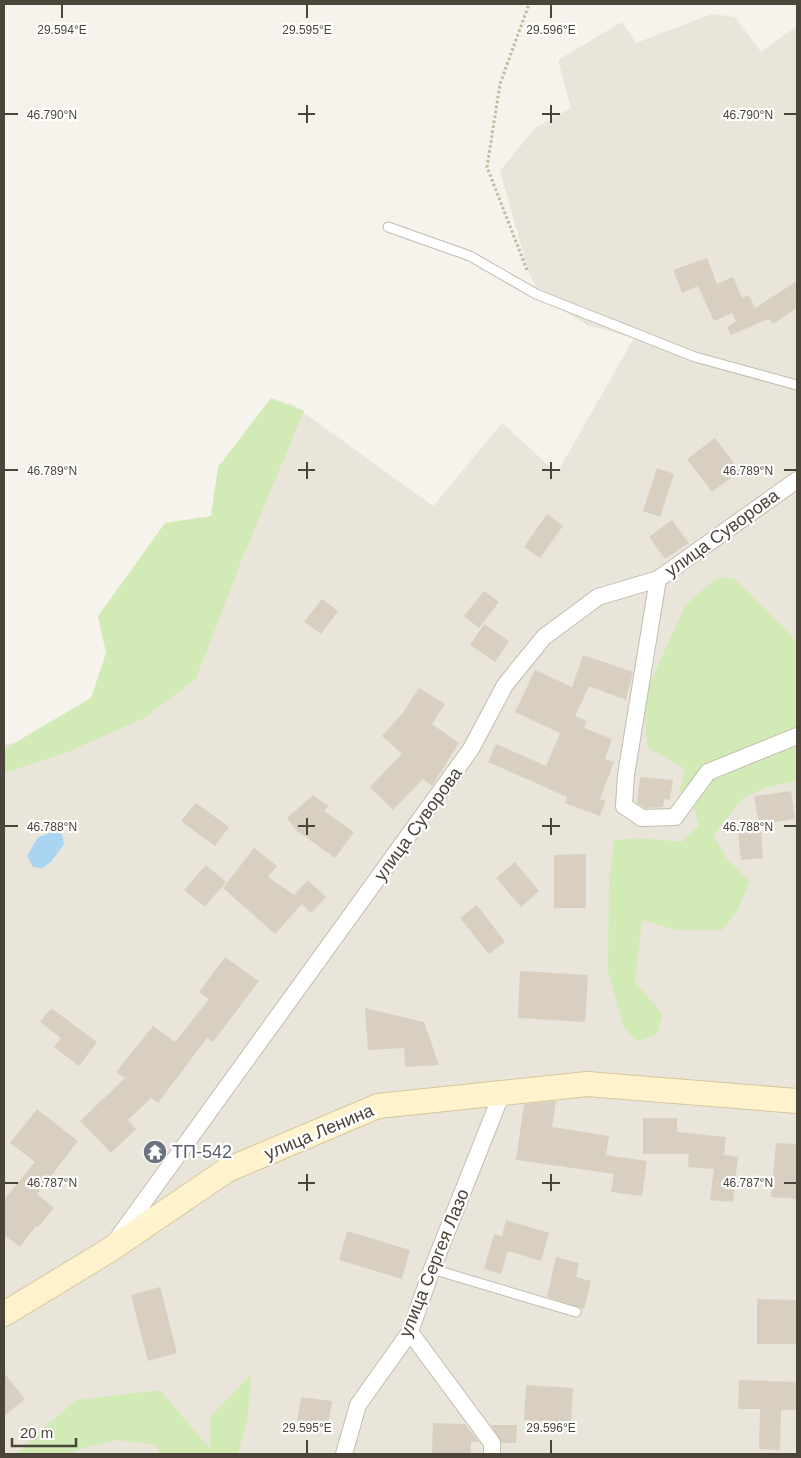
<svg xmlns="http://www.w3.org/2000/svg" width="801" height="1458" viewBox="0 0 801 1458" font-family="Arial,sans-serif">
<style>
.residential{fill:#eae5da}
.green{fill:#d2eab5}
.water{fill:#a9d4f2}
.building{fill:#d8cfc1}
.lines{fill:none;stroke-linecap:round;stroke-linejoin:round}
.lane-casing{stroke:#c2bbae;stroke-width:11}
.street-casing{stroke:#c2bbae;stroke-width:18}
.secondary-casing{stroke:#d6c79b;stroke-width:26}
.path{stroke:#c4b79f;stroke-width:3;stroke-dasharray:2.5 2.5;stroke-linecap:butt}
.lane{stroke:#fff;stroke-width:9}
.street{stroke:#fff;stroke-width:16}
.secondary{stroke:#fff3cd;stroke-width:24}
.ticks{fill:none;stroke:#4b4439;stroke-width:2}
.labels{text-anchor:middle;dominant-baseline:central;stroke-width:4.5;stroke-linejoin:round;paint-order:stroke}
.street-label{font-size:18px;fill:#4b4439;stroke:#fff}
.worship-label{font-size:18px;fill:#5b616d;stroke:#fff;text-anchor:start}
.ticks-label{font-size:12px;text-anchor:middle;fill:#4b4439;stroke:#fff;stroke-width:4.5;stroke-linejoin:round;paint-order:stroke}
</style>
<rect width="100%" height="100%" fill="#f6f3ec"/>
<path class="residential" d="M712,14L735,17L761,52L797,26V1454H4V745L53,735L115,690L188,590L289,402L433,506L502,423L557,473L634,338L587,325L541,297L529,273L500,171L535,128L571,108L558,60L622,22L636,43Z"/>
<path class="green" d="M271,398L304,411L244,554L196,679L144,718L68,752L4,773V749L91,698L106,653L98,616L165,523L211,516L218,467Z
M717,577L735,579L790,634L797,644V781L768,787L743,798L713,836L728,860L750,881L736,913L722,930H675L642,920L635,982L663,1015L656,1035L637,1041L624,1027L608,972L609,882L614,840L640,838L681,842L699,826L694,809L679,791L685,769L647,747L644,696L685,606Z
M251,1374L248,1418L238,1454H159L157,1445L117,1440L82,1448L72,1454H17L36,1434L77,1400L160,1390L210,1449V1417Z"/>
<path class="water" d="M54,832L62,834L64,844L51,862L42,868L33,867L27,856L38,837Z"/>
<path class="building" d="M707,258L717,284L733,277L742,298L749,295L755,308L797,281V308L773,324L769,319L731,335L727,327L736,321L732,313L714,321L698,286L682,293L673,270Z
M715,438L740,471L712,492L687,459Z
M657,468L674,474L660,517L643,511Z
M547,514L563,526L540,558L524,547Z
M672,520L689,543L665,559L649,537Z
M484,591L499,602L479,628L464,616Z
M322,599L338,611L321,634L304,622Z
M484,624L509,641L495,662L470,645Z
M583,655L633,672L626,700L589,686L575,716L587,721L584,728L612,739L605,759L614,762L600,799L606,801L600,816L565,803L567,797L488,762L496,744L546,766L560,733L515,712L535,670L572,687Z
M419,688L445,704L432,724L459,743L432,786L423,779L393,810L370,787L402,754L382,736L402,714Z
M640,777L673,780L670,800L664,799L663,807L645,808L637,803Z
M791,791L795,819L759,825L754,796Z
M313,795L328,806L324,811L354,832L335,858L297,831L287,818Z
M196,803L229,827L215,846L181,821Z
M761,830L763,858L741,860L738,832Z
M254,848L277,866L268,877L294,895L308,880L326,897L311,913L302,904L275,934L223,888Z
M586,854V908H554V855Z
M515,862L539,891L521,907L496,878Z
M206,865L226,882L205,907L184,890Z
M477,905L505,942L489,954L460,918Z
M225,957L259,981L213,1042L207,1038L158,1103L151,1098L128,1120L136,1129L111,1153L80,1121L125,1078L116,1072L153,1026L175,1042L209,999L199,992Z
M520,971L588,975L585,1022L518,1018Z
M51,1008L97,1042L79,1066L54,1047L61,1038L40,1022Z
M365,1008L424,1022L439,1065L405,1067L404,1048L368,1050Z
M556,1101L552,1127L609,1136L606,1155L647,1161L642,1196L611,1192L614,1174L516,1160L524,1104Z
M37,1109L78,1141L37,1194L54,1208L38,1227L36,1226L20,1247L4,1235V1200L35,1162L10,1143Z
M643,1118H677V1132L726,1137L724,1155L738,1157L733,1202L710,1200L714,1169L688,1167L689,1154H643Z
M776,1143L797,1144V1199L771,1197Z
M506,1220L549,1233L541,1261L508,1251L501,1274L484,1269L494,1234L502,1236Z
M347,1231L410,1250L402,1279L339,1260Z
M556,1257L579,1263L576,1277L591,1281L584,1309L547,1297Z
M160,1287L177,1353L148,1361L131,1295Z
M757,1299L797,1300V1344H757Z
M4,1373L25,1399L4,1416Z
M739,1380L797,1382V1410H781L780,1450L759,1449L760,1409H738Z
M526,1385L573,1388L571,1423L524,1420Z
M301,1397L332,1401L328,1426L297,1421Z
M433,1423L465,1424L479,1442H471V1454H432Z
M491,1425H517L516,1443H502Z"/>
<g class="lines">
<g class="lane-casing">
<path id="lane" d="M388,227L470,256L536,294L695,357L797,385
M432,1269L576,1312"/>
</g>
<g class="street-casing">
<path id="street" d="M658,579L626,775L624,806L642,818L675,817L708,772L797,736
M117,1239L471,749L505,685L544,637L598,597L658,579L797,480
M410,1332L492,1443V1454
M344,1454L358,1405L410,1332L432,1269L502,1093"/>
</g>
<g class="secondary-casing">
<path id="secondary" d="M4,1314L108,1251L227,1170L378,1106L587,1084L797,1101"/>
</g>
<path class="path" d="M527,270L487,167L500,84L529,4"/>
<use href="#lane" class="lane"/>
<use href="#street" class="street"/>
<use href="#secondary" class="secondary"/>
</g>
<path class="ticks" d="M62,5V18M307,5V18M551,5V18M307,105V123M551,105V123M5,114H18M298,114H315M542,114H560M784,114H796M307,462V479M551,462V479M5,470H18M298,470H315M542,470H560M784,470H796M307,818V835M551,818V835M5,826H18M298,826H315M542,826H560M784,826H796M307,1174V1191M551,1174V1191M5,1183H18M298,1183H315M542,1183H560M784,1183H796M307,1440V1453M551,1440V1453"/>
<defs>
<g id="temple-disc" transform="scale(1.25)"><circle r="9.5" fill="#6b7280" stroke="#fff"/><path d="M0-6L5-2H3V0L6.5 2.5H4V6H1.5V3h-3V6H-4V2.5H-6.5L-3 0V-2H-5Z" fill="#fff"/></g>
</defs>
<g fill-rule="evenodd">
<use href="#temple-disc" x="155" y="1152"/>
</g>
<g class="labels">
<g class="street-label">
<text transform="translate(722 533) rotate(-36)">улица Суворова</text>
<text transform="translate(418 824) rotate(-54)">улица Суворова</text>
<text transform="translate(319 1132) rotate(-23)">улица Ленина</text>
<text transform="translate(434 1263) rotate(-68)">улица Сергея Лазо</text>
</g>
<g class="worship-label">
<text x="172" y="1152">ТП-542</text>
</g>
</g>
<g class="ticks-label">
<text x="62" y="34">29.594°E</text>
<text x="307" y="34">29.595°E</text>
<text x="551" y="34">29.596°E</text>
<text x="52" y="119">46.790°N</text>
<text x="748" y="119">46.790°N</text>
<text x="52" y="475">46.789°N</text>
<text x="748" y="475">46.789°N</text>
<text x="52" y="831">46.788°N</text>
<text x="748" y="831">46.788°N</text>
<text x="52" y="1187">46.787°N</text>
<text x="748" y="1187">46.787°N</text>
<text x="307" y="1432">29.595°E</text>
<text x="551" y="1432">29.596°E</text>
</g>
<rect width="801" height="1458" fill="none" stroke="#4b4439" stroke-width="10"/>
<path d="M12 1438v8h64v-8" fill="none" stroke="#4b4439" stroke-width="2.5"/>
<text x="20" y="1438" font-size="15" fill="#4b4439" stroke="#ffffff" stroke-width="4" paint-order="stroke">20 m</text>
</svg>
